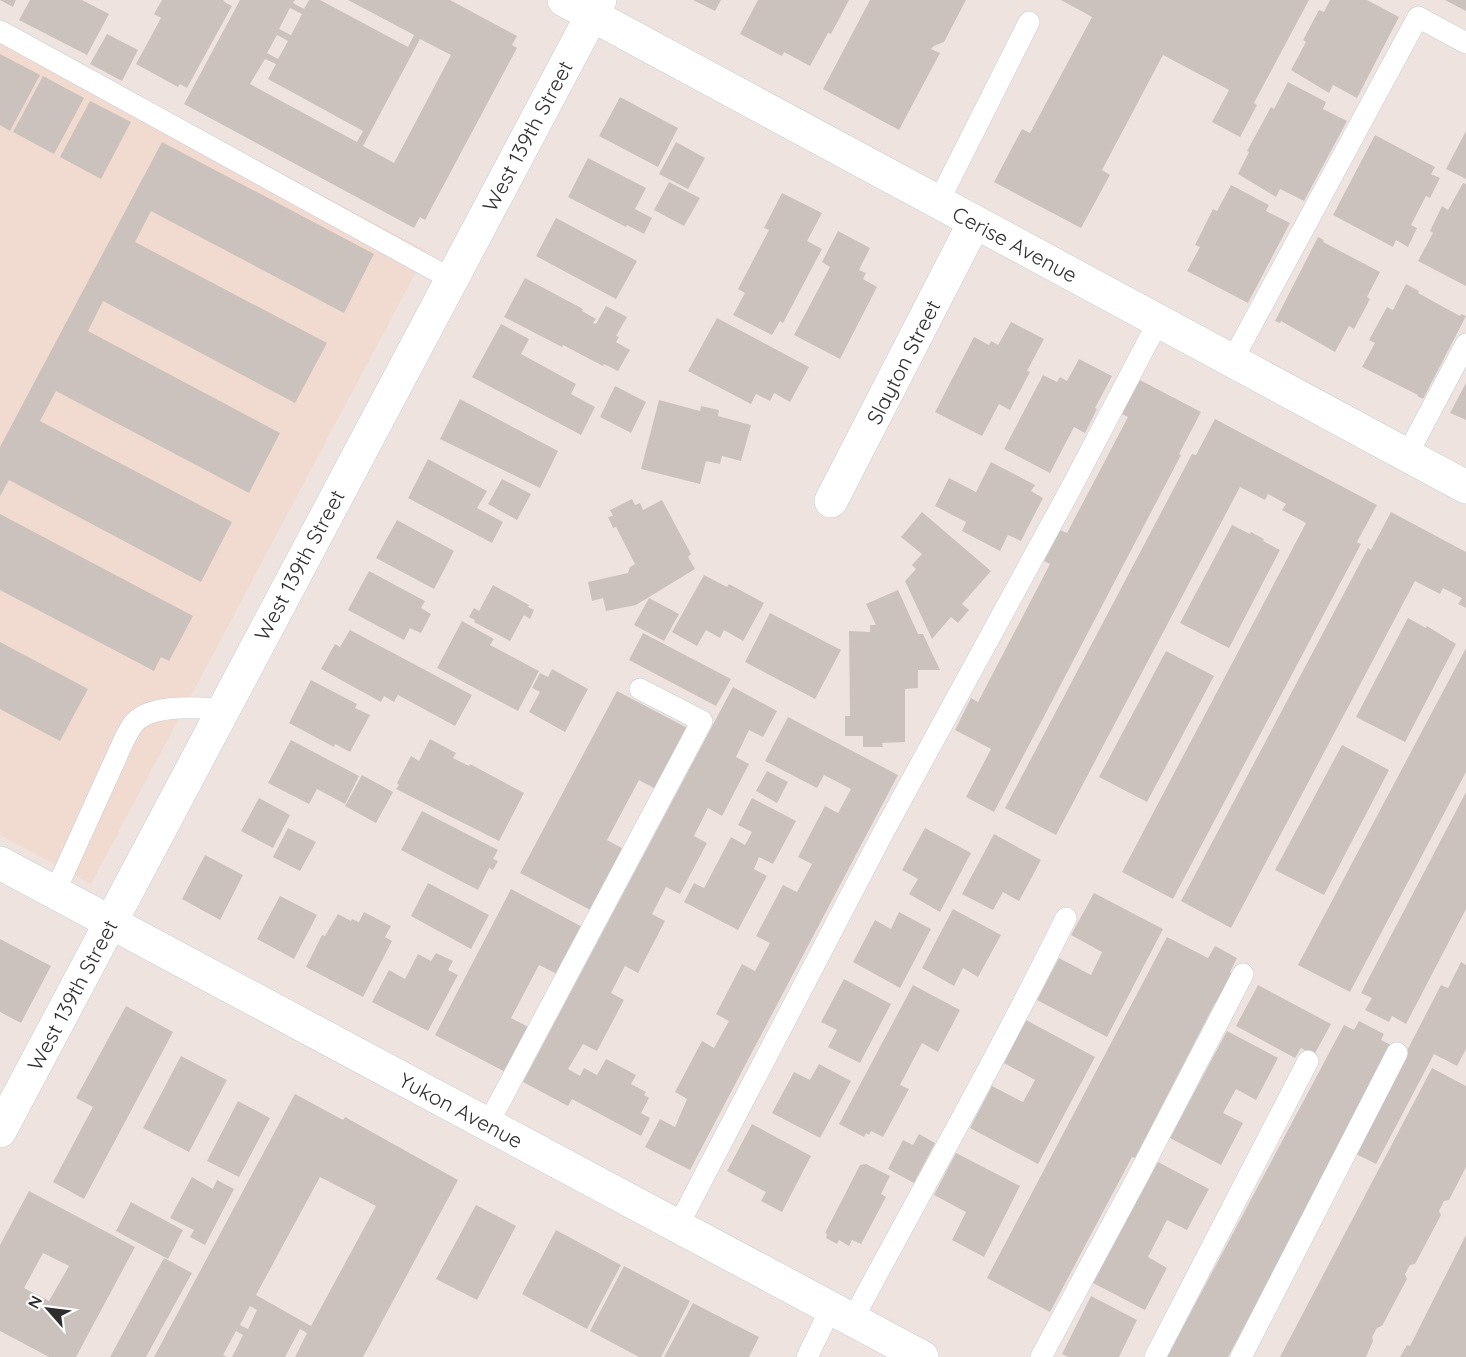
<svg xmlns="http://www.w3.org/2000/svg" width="1466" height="1357" viewBox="0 0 1466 1357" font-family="Quicksand,sans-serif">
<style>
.education{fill:#f1dacf}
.building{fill:#cbc2be;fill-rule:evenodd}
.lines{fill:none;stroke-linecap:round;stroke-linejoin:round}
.service-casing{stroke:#c4ccd4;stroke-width:22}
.minor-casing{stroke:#c4ccd4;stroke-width:34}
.service{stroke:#fff;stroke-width:21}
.minor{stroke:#fff;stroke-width:33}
.labels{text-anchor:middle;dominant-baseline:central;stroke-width:4.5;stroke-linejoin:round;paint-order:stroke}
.street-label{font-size:21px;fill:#2e2e2e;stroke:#fff}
</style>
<rect width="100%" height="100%" fill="#efe3e0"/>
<path class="education" d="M0,23L427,251L91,884L0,835Z"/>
<path class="building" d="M0,0H16L13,7Z
M30,0H82L109,14L87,55L19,20Z
M162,0H224L223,1L232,6L187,88L180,84L178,87L136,64L161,18L154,14Z
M240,0H295L293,3L304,9L309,0H320L408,47L414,35L348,0H450L517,36L512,45L517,48L425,220L420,217L414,228L184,104ZM290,8L302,14L291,35L279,29ZM277,35L288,41L278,59L267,53ZM420,39L451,55L394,163L363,146ZM265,59L276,64L268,79L363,131L357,142L250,84Z
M693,0H721L715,11Z
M758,0H849L831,34L828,33L810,66L784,52L782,56L740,34Z
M870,0H966L944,42L934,46L931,49L940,53L899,130L823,89Z
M1061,0H1309L1254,103L1257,105L1240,137L1212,122L1229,90L1163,55L1102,170L1110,175L1081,228L994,182L1022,129L1030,133L1092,17Z
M1330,0H1367L1399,17L1357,98L1333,85L1329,93L1291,70L1306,42L1303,40L1319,10L1324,12Z
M1445,0H1466V11Z
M107,34L138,50L122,81L90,64Z
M0,54L40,75L10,131L0,125Z
M43,76L84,98L54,154L13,132Z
M1288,82L1326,102L1323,109L1347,121L1304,201L1280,189L1276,197L1238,174L1249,152L1247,151L1271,107L1274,109Z
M620,97L678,128L658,167L599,136Z
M90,101L131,122L101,179L60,157Z
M1466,131V179L1446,169Z
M1375,135L1435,167L1431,174L1440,178L1430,198L1426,196L1411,225L1417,228L1408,247L1396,240L1393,247L1333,215Z
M162,142L374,254L344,313L151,211L135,242L327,343L295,403L103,301L88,331L280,433L249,493L56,391L40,421L232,522L201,582L9,480L0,496V447Z
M676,142L705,158L688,189L659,174Z
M588,158L646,188L635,209L652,218L644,234L627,225L626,227L568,197Z
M669,182L700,198L684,226L654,210Z
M1463,183L1466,184V286L1418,261L1433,233L1430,231L1442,206L1448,210Z
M1231,185L1269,205L1266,211L1290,223L1248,303L1187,271L1200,247L1195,245L1213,209L1217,211Z
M782,193L822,213L807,241L822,249L783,323L780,321L772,335L733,315L745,293L738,289L769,230L764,228Z
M556,218L637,261L616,299L536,256Z
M838,231L870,248L859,270L866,273L863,279L877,287L840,359L794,335L830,267L822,262Z
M1318,237L1324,240L1323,242L1380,272L1367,297L1370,299L1354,329L1349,326L1335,352L1281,321L1280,323L1275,321Z
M525,278L583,309L582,311L596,319L593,323L596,324L606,306L627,317L616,336L619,337L616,342L630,350L618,371L604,364L603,366L563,345L562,347L504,317Z
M1406,284L1419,291L1418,293L1460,316L1461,314L1466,316L1423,399L1417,396L1418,395L1362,367L1375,343L1369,340L1387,307L1393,310Z
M717,318L809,367L790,402L774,393L770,401L756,394L751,404L688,371Z
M1011,322L1044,339L1027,371L1030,372L1010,410L999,404L982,436L935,412L974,337L989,345L991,341L998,345Z
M501,324L529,339L521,354L576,384L571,394L595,407L581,435L472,377Z
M1079,359L1112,376L1095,408L1097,409L1085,433L1074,427L1050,473L1004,449L1043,375L1057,382L1060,377L1067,381Z
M1140,380L1201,412L1179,454L1181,455L994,812L966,797L991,749L955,730L971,698L978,702L1050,564L1044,561L1060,530L1067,533L1128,417L1122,414Z
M1466,383V420L1450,413Z
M615,386L646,402L631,433L600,417Z
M460,399L558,451L540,488L440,439Z
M659,400L700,411L701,406L719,410L718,416L751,425L741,461L722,456L720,464L706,461L700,484L641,469Z
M1215,419L1377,505L1357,542L1361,544L1173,899L1122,872L1306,523L1282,510L1286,504L1268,494L1265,500L1240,487L1056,835L1005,808L1192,454L1196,455Z
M428,459L487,491L477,508L503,522L492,543L408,498Z
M991,462L1035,485L1031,491L1043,498L1021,541L1008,535L1000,551L962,531L966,522L935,506L949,478L976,492Z
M502,479L531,494L517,520L488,504Z
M632,499L635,505L640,503L643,510L662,500L691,554L688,557L695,569L636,605L606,611L603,598L592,601L588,582L628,573L630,567L635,564L616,527L613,528L608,517L613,516L610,510Z
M922,512L991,571L962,604L969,610L958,623L951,617L932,639L905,581L916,569L912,565L922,554L901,537Z
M1391,512L1466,552V608L1458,604L1462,598L1443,588L1440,594L1415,581L1231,928L1181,901L1368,548L1371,550Z
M0,514L193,616L169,661L161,657L154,671L0,590Z
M397,520L454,551L434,589L376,558Z
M1232,525L1250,534L1251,532L1264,539L1263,541L1280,550L1229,648L1180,623Z
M369,571L425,601L421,608L431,614L421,633L410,628L404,640L348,610Z
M704,575L727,587L729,584L764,603L743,641L724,630L720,638L706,630L697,646L672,632Z
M493,585L529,605L528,607L534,610L530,619L524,615L510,641L474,622L475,620L469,617L474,608L479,611Z
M898,590L918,634H923L940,670H918V688L905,689V742L882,743L883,747H863V736H845V716H850L849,631L870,632V625H876L866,604Z
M649,598L679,614L664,641L634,625Z
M770,613L841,650L815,699L745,662Z
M1408,618L1426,628L1427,626L1456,644L1405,742L1356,717Z
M462,621L494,639L490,645L539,671L518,711L437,668Z
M350,630L472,695L455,726L398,695L394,702L384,696L381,702L321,669L335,644L340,647Z
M643,633L731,679L716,706L629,660Z
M0,642L88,689L60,741L0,709Z
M1466,648V772L1350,992L1298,965Z
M1166,651L1214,676L1147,802L1099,777Z
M552,669L588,689L565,732L529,712L540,692L532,688L540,673L548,677Z
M311,680L357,704L355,708L370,715L350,752L335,744L334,747L289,723Z
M733,687L777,711L763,737L749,730L736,757L749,764L722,816L708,808L694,836L707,843L680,894L666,887L652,914L665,921L638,973L625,966L611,993L624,1000L597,1051L583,1044L568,1069L580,1076L584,1068L597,1075L606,1059L636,1075L631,1084L646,1092L644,1095L649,1098L641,1113L650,1118L641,1136L572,1099L568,1106L523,1082Z
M617,691L695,732L663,793L639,780L607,840L631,853L598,914L520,873Z
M788,717L898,775L690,1170L645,1147L660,1119L675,1127L687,1099L675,1092L702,1041L714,1048L729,1021L716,1014L742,964L755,971L770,943L756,936L783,885L797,892L812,864L798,857L825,806L838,813L851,789L824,775L817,788L765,761Z
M430,739L456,753L453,758L469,766L470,764L524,793L499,841L396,789L399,785L397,783L411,756L419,761Z
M291,740L359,776L345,804L317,789L309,804L268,783Z
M1342,745L1389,770L1324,895L1275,870Z
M767,771L788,782L777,803L756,791Z
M362,775L393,792L376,823L345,806Z
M1466,792V909L1406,1024L1392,1016L1389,1022L1365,1010L1372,998L1361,993Z
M259,798L290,815L273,848L241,831Z
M752,798L796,821L773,864L759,857L754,869L767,876L738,930L684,902L694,883L704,888L731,837L745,845L752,832L738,825Z
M422,811L498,850L493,859L498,861L493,870L489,868L478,890L401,850Z
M288,828L316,842L300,871L273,857Z
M925,828L971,853L940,912L909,894L918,879L902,870Z
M994,834L1041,860L1019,901L1003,892L993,910L962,894Z
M205,855L243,875L220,920L182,899Z
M428,883L489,915L471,949L411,916Z
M511,889L590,931L565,978L539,965L511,1018L536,1031L513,1076L435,1035Z
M1094,893L1163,929L1107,1037L1037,1000L1059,958L1091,975L1102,952L1071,935Z
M280,896L317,915L294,959L257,939Z
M953,909L1001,935L978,977L963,968L954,986L922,968Z
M364,912L391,926L385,937L392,941L363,997L306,967L322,935L325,936L338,914L351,921L352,919L359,922Z
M899,912L931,929L900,988L853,962L875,920L891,929Z
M1167,937L1208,958L1215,946L1237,958L1230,972L1238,976L1222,1006L1215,1003L1135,1158L1132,1157L1050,1312L987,1278Z
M0,939L51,966L21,1023L0,1012Z
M436,953L453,961L448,970L458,975L428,1031L372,1002L389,970L405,979L418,954L431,961Z
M1461,962L1466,965V1049L1457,1066L1434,1054L1376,1164L1354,1153L1441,985L1448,988Z
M844,979L891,1004L860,1063L828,1047L837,1030L821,1022Z
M913,985L960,1010L938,1052L922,1043L900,1085L909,1089L883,1137L871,1131L869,1135L866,1133L864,1137L839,1124Z
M1258,985L1331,1024L1314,1055L1301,1048L1295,1058L1236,1026Z
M126,1006L173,1032L84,1199L53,1182L93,1107L76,1098Z
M1026,1020L1095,1057L1038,1164L970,1128L992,1086L1023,1102L1035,1080L1004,1063Z
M1359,1021L1384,1034L1381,1040L1393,1046L1228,1357H1167L1344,1025L1354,1030Z
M1227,1031L1278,1058L1256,1100L1236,1089L1223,1113L1243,1123L1221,1165L1170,1138Z
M181,1056L227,1080L189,1152L143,1128Z
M819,1064L851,1081L820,1138L772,1113L794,1072L810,1080Z
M1432,1068L1466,1086V1167L1449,1200L1444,1201L1439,1211L1441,1215L1415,1264L1410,1265L1405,1274L1407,1279L1382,1326L1377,1328L1372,1337L1373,1341L1366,1357H1280Z
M295,1094L343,1120L345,1117L458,1180L363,1357H295L307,1333L300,1329L285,1357H232L243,1335L236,1331L223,1355L227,1357H154ZM320,1177L376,1206L311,1326L256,1295ZM250,1306L257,1310L248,1329L240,1325Z
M238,1101L270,1118L239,1177L207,1161Z
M752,1124L811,1156L782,1212L761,1201L766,1192L727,1171Z
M919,1134L935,1143L914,1183L888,1169L903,1140L913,1145Z
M956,1153L1020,1186L984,1257L952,1240L966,1212L934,1195Z
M1158,1162L1209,1189L1187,1230L1167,1220L1148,1257L1167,1268L1145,1310L1093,1283Z
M866,1164L890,1176L881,1194L886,1197L861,1244L852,1240L849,1246L839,1240L837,1244L826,1238L827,1234L825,1233L860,1165Z
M192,1177L213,1189L217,1180L234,1189L205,1245L190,1237L194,1230L170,1218Z
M29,1191L135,1247L76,1357H49L0,1331V1245ZM43,1253L69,1266L49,1301L24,1288Z
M131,1202L183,1230L168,1259L116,1231Z
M476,1205L516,1226L477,1300L436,1279Z
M556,1230L621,1265L587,1329L522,1294Z
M1466,1235V1357H1400L1407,1345L1410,1346Z
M164,1258L192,1273L146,1357H110Z
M624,1266L690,1301L661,1357H639L590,1331Z
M1091,1296L1137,1320L1119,1357H1068L1062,1354Z
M693,1303L759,1337L749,1357H664Z"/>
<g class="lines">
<g class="service-casing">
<path id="service" d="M0,31L451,279
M938,203L1029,22
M1232,361L1418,17L1466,43
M1407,455L1466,344
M55,892L125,738C128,733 131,726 135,722C154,703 199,708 224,709
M488,1124L702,721L640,689
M678,1226L883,833L1070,490L1158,322
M853,1319C924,1186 999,1054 1066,918
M807,1357L831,1308
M1041,1357L1137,1178L1243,974
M1155,1357L1308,1061
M1241,1357L1397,1053"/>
</g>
<g class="minor-casing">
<path id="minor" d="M564,0L1466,487
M831,501L974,223
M0,863L922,1357
M0,1131L600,0"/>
</g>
<use href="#service" class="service"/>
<use href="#minor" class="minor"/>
</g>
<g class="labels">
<g class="street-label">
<text transform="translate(527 136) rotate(-62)">West 139th Street</text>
<text transform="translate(1015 244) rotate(28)">Cerise Avenue</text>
<text transform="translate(903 362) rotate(-63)">Slayton Street</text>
<text transform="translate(299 565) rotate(-62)">West 139th Street</text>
<text transform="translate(72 995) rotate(-62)">West 139th Street</text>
<text transform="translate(461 1110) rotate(28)">Yukon Avenue</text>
</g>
</g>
<g transform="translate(48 1309) rotate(298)" stroke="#ffffff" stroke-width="4.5" paint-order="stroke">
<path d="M0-4.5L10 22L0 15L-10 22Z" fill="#2e2e2e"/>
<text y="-9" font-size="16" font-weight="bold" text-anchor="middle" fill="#2e2e2e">N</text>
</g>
</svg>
